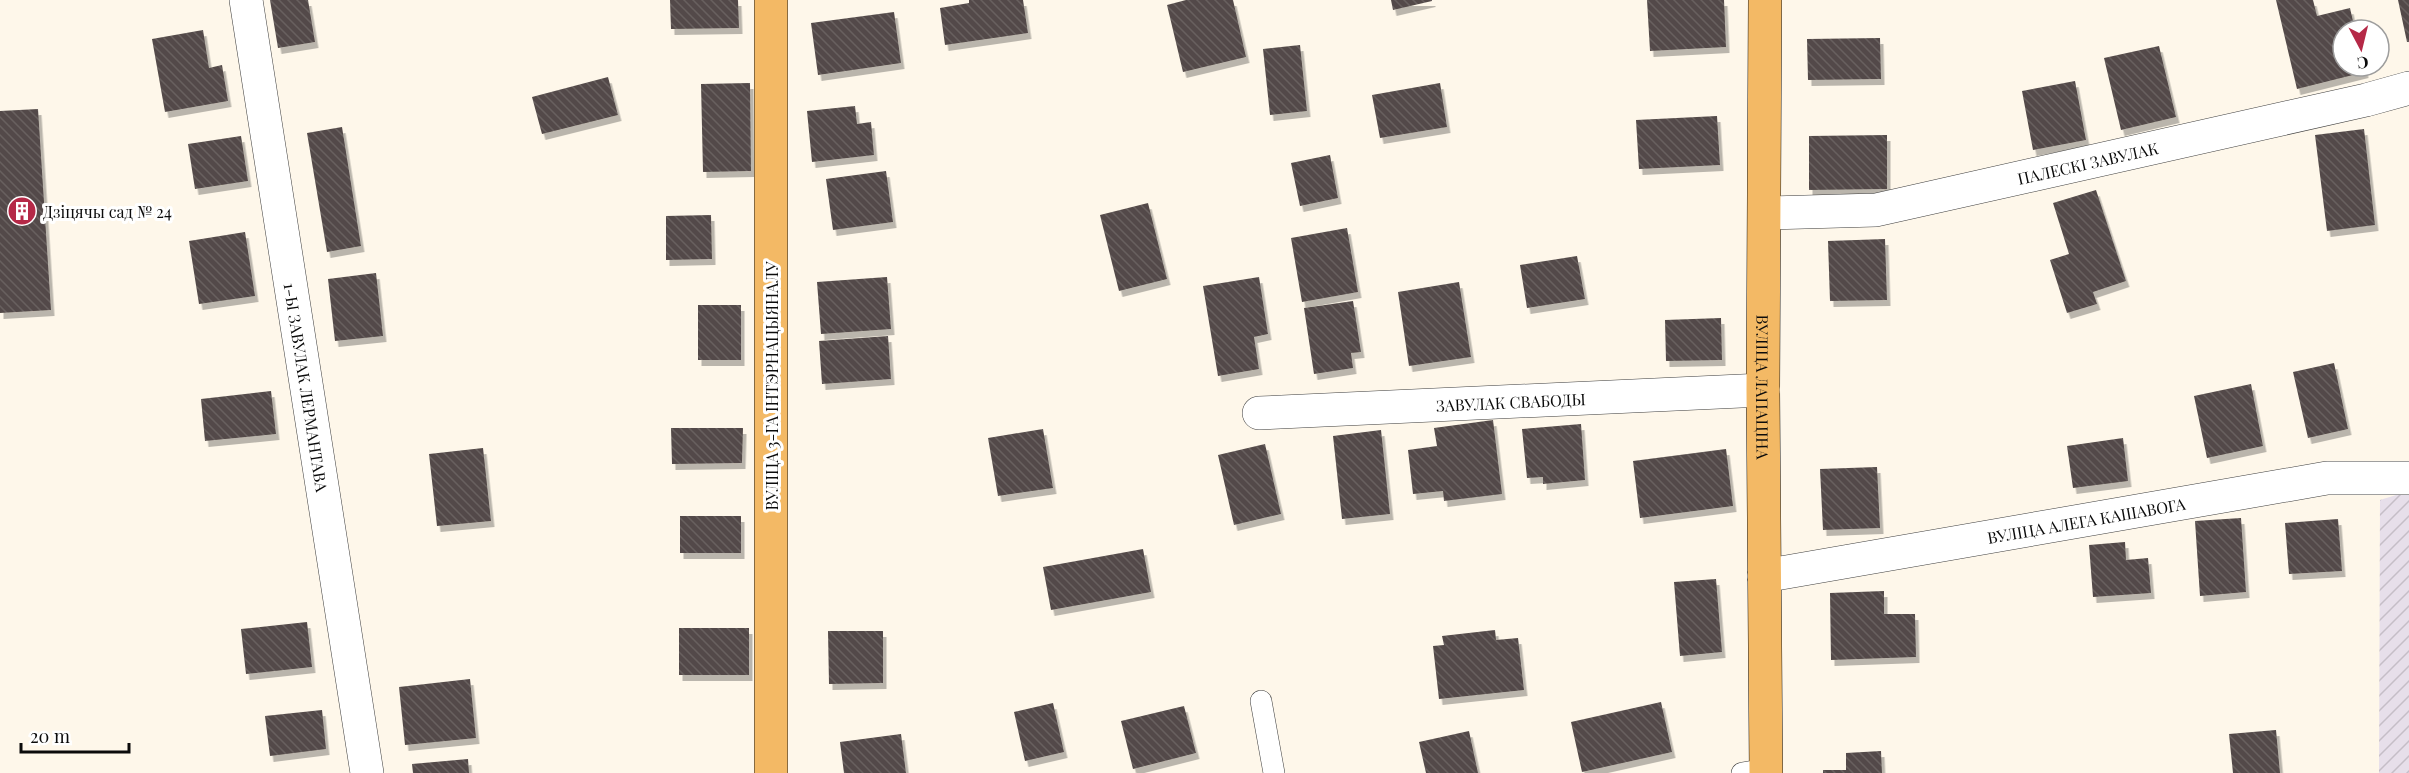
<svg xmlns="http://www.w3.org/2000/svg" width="2409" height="773" viewBox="0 0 2409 773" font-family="'Playfair Display',serif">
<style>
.industrial{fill:url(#industrial-furrows)}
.building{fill:url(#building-back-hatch);filter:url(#shadow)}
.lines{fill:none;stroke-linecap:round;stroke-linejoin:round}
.lane-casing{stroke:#3e3e3e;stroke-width:22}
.street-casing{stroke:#3e3e3e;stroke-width:34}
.primary-casing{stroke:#1c1c1c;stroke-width:34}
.lane{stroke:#fff;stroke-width:21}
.street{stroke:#fff;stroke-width:33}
.primary{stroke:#f3b965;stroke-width:33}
.labels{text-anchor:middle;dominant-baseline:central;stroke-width:6;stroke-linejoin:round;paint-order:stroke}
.street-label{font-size:16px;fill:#0b0b0b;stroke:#fff}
.poi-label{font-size:16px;fill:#0b0b0b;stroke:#fff;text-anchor:start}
</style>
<defs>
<pattern id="industrial-furrows" width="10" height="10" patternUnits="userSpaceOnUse" patternTransform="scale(1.5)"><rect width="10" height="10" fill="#e7dfea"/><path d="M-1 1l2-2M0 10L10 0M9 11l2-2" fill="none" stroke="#c5bec7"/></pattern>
<pattern id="building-back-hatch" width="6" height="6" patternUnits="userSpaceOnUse" patternTransform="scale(1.5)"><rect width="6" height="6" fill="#534a48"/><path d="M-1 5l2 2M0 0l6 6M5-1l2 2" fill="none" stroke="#67605e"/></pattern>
<filter id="shadow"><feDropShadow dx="3.5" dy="6" stdDeviation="0" flood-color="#0004"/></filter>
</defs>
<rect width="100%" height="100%" fill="#fef7ea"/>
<path class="industrial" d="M2409,491V773H2379L2380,500Z"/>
<path class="building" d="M270,0H308L315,42L278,48Z
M670,0H738L739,28L671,29Z
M969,0H1023L1028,33L945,45L940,8L969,3Z
M1186,0H1233L1246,57L1183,72L1167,5Z
M1391,0H1432V1L1393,10Z
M1647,0H1724L1726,47L1650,51Z
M2276,0H2313L2317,16L2350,8L2355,30H2343V66H2364L2365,72L2297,89Z
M2398,0H2409V42H2407Z
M894,12L901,63L818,75L811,23Z
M203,30L209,68L222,65L228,101L165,112L152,39Z
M1880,38L1881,79L1808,80L1807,39Z
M1300,45L1307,111L1270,115L1263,49Z
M2159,46L2176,117L2121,130L2104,58Z
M608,77L618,115L542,134L532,97Z
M2075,81L2086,140L2033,150L2022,91Z
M750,83L751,171L703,172L701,84Z
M1440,83L1447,127L1380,138L1372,95Z
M855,106L857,124L871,122L874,155L812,162L807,111Z
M38,109L51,310L0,313V111Z
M1717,116L1720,165L1639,169L1636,120Z
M342,127L361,246L327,252L307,133Z
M2364,129L2375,225L2327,231L2315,135Z
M1887,135V189L1809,190V136Z
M241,136L248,181L195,189L188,144Z
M1330,155L1338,198L1300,206L1291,163Z
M886,171L893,222L833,230L826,179Z
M2096,190L2126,281L2093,292L2097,304L2067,313L2050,260L2069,254L2053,203Z
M1148,203L1167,279L1119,291L1100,215Z
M711,215L712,259L666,260V216Z
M1347,228L1358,292L1302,302L1291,238Z
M245,232L255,296L199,304L189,241Z
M1885,239L1887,300L1830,301L1828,241Z
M1577,256L1585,299L1527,308L1520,265Z
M376,273L383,336L335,341L328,279Z
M887,277L891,329L821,334L817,282Z
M1259,277L1268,334L1254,337L1259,369L1218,376L1203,286Z
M1459,282L1471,357L1409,366L1398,292Z
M1353,301L1361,352L1351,353L1353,368L1314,374L1304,308Z
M698,305H741V360H698Z
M1721,318L1722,360L1666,361L1665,320Z
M888,336L891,379L822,384L819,341Z
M2334,363L2348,429L2308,438L2293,372Z
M2251,384L2263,446L2207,458L2194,396Z
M271,391L276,434L205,441L201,399Z
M1493,420L1502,494L1444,501L1443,491L1413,494L1408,450L1437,446L1434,428Z
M1581,424L1585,480L1543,484V477L1527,478L1522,429Z
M671,428H743L742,463L672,464Z
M1043,429L1053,488L998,496L988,438Z
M1381,430L1390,514L1342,519L1333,436Z
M2123,438L2128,481L2073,488L2067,446Z
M1265,444L1281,514L1234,525L1218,455Z
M483,448L491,521L437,526L429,454Z
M1726,449L1733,506L1640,518L1633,461Z
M1877,467L1880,528L1823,530L1820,469Z
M680,516H741V553H680Z
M2241,518L2246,592L2200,596L2195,521Z
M2338,519L2342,571L2289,574L2285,523Z
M2125,542L2126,560L2148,558L2151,593L2093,597L2089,545Z
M1143,549L1151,592L1051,610L1043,567Z
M1716,579L1722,652L1680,656L1674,582Z
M1884,591V614H1915L1916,657L1831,660L1830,593Z
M307,622L312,667L246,674L241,629Z
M679,628H749V675H679Z
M1495,630L1496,640L1518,638L1524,690L1439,699L1433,646L1444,645L1442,636Z
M828,631H883V683L829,684Z
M470,679L476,738L405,745L399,687Z
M1661,702L1672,752L1582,772L1571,722Z
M1053,703L1064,752L1025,761L1014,712Z
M1184,706L1196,753L1133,769L1121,721Z
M322,710L326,749L270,756L265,716Z
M2276,730L2280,773H2233L2229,734Z
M1469,731L1478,773H1426L1419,742Z
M901,734L906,773H844L840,742Z
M1881,751L1882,773H1823V770H1846V753Z
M468,759L469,773H413L412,764Z"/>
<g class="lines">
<g class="lane-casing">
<path id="lane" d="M1261,701L1274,773
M1742,773L1766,769"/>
</g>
<g class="street-casing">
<g id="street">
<path id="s1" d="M246,0L367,773"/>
<path id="s2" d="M1765,213L1876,210L2366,100L2409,88"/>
<path id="s3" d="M1259,413L1763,390"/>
<path id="s4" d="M1764,576L2327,478H2409"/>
</g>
</g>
<g class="primary-casing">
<g id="primary">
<path id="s5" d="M1765,0L1763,390L1766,773"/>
<path d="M771,773V0"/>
</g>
</g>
<use href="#lane" class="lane"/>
<use href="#street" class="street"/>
<use href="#primary" class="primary"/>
</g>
<defs>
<g id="building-disc" transform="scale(1.5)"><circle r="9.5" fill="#b52947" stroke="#fff"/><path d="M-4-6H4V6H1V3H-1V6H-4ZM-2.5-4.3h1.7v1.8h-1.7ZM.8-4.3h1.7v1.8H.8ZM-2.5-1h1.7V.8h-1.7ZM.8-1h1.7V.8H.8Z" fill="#fff"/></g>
</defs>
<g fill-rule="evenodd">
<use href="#building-disc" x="22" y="211"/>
</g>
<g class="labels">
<g class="street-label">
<text stroke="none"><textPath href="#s2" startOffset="328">ПАЛЕСКІ ЗАВУЛАК</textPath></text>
<text transform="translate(771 386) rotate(-90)">ВУЛІЦА 3-ГА ІНТЭРНАЦЫЯНАЛУ</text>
<text stroke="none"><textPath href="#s1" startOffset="392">1-Ы ЗАВУЛАК ЛЕРМАНТАВА</textPath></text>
<text stroke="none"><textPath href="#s5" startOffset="387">ВУЛІЦА ЛАПАЦІНА</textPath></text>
<text stroke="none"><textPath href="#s3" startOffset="252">ЗАВУЛАК СВАБОДЫ</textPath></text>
<text stroke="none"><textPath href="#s4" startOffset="327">ВУЛІЦА АЛЕГА КАШАВОГА</textPath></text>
</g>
<g class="poi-label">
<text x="43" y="211">Дзіцячы сад № 24</text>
</g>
</g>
<g transform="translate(2361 48) rotate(173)"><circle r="28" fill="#ffffff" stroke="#9d9d9d" stroke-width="1.5"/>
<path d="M0-4.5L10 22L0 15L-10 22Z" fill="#b52947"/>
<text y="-9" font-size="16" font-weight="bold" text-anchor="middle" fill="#0b0b0b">С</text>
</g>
<path d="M21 743v9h108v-9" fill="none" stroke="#0b0b0b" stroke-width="3"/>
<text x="30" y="743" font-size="18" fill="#0b0b0b" stroke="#ffffff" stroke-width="4.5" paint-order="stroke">20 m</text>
</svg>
